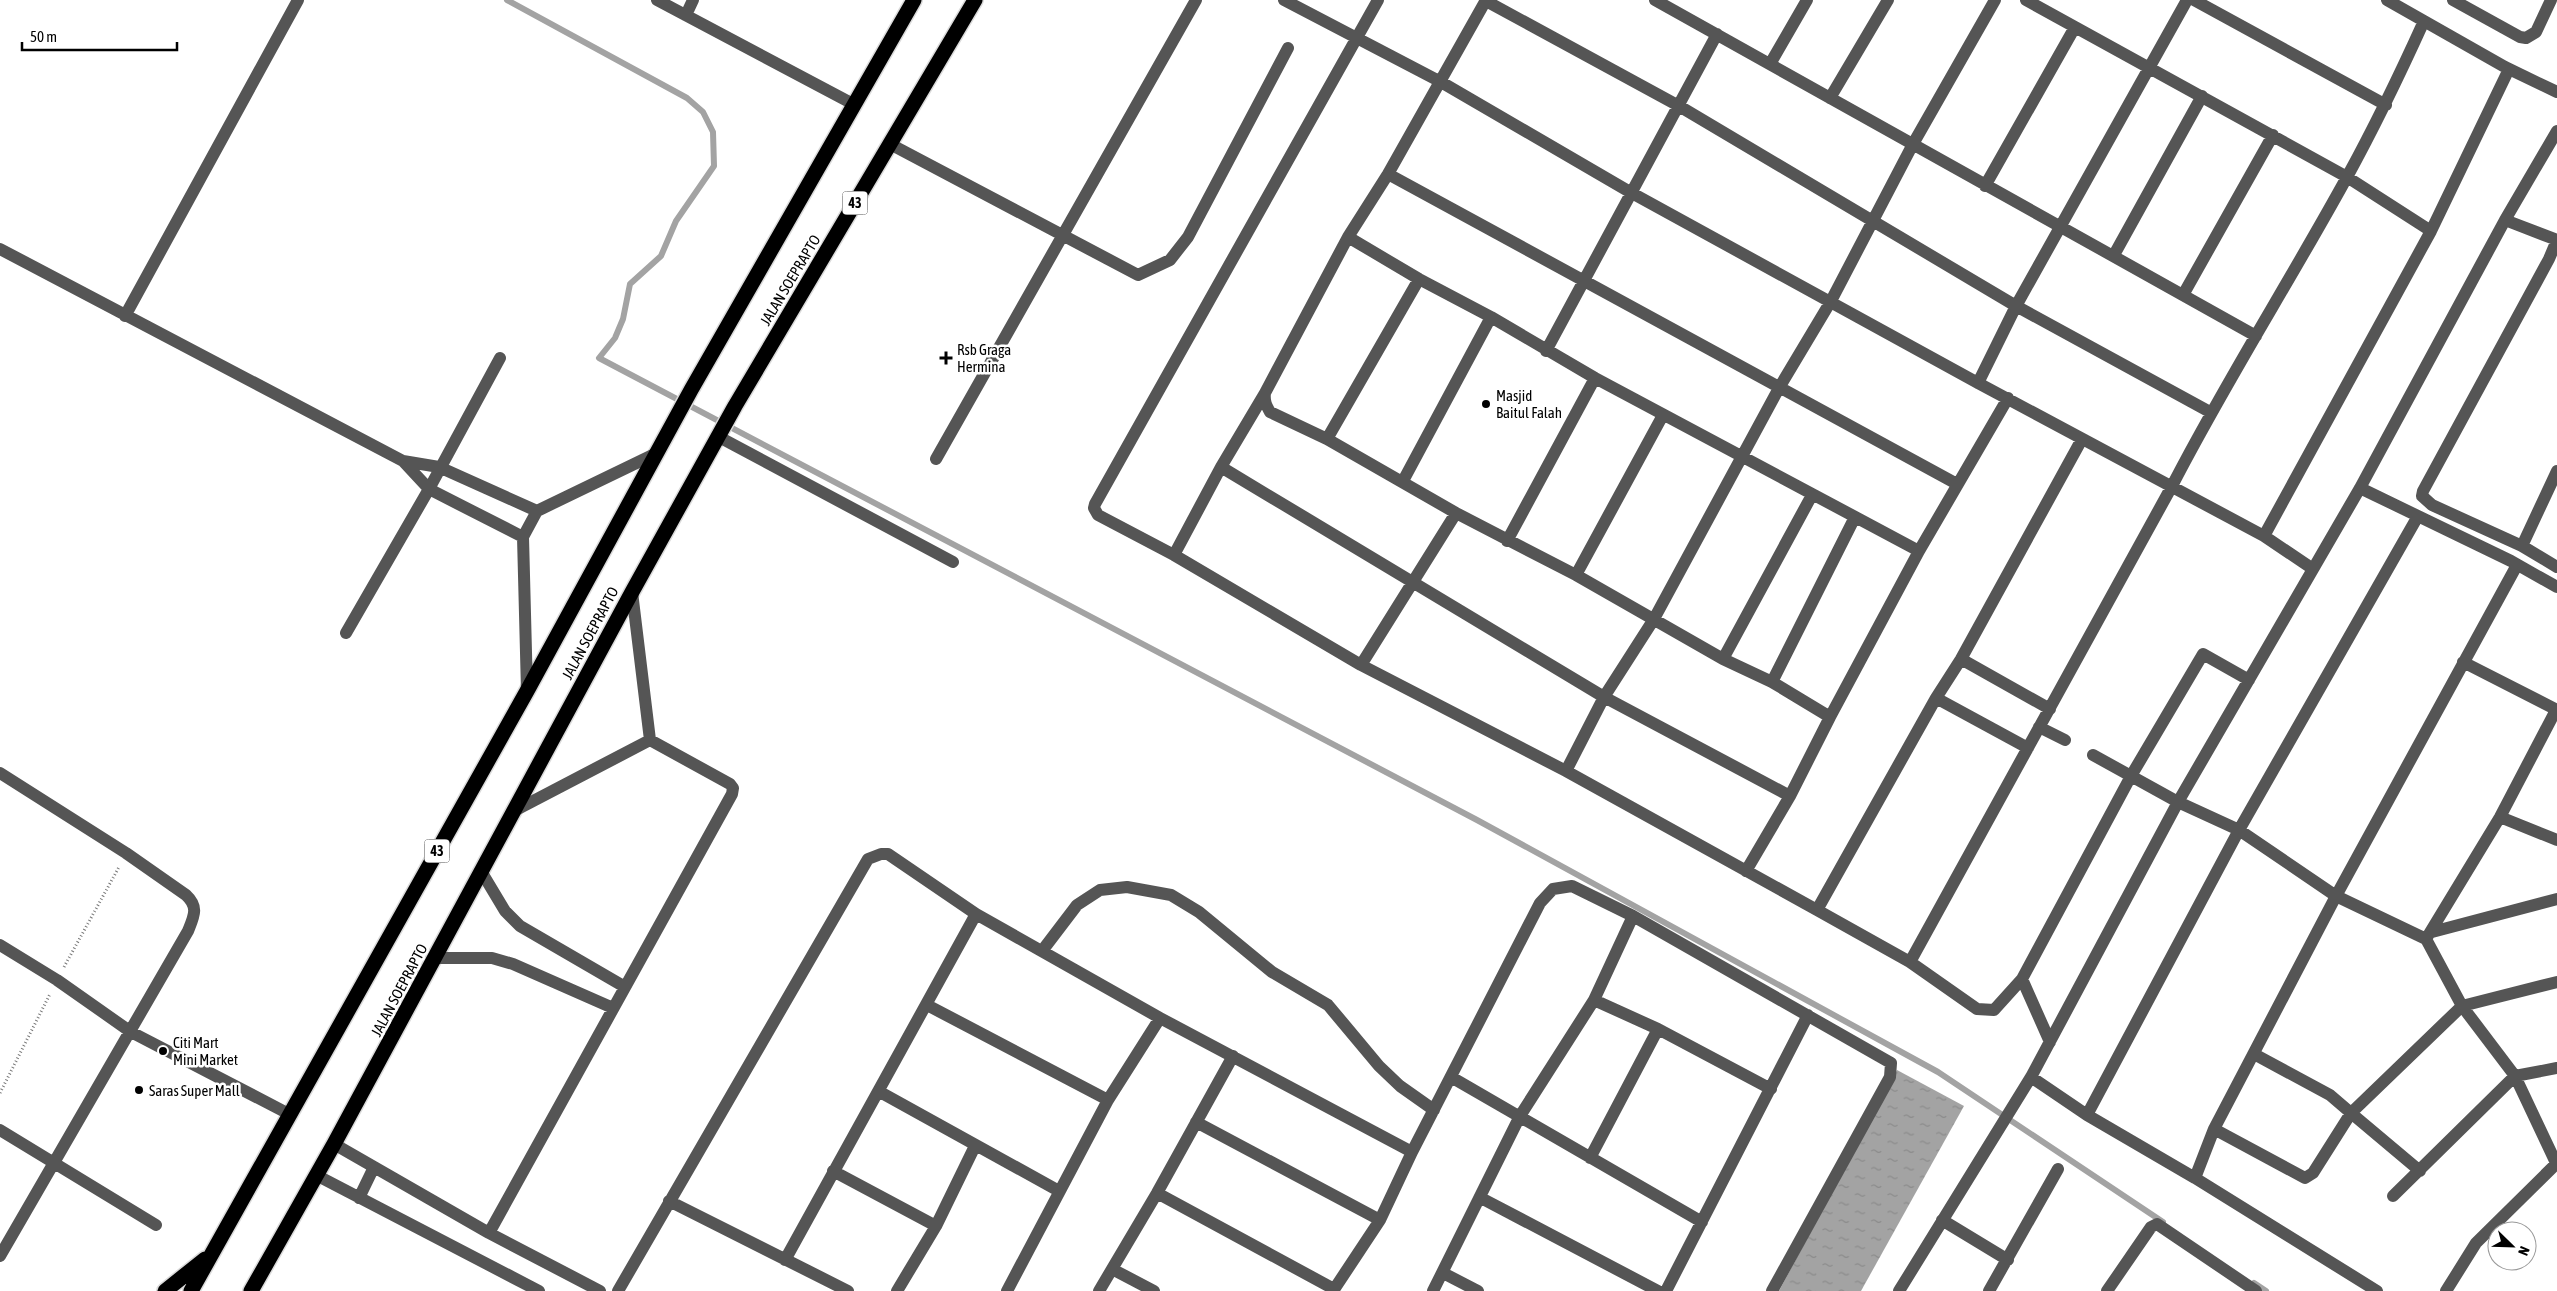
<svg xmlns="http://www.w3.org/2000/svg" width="2557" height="1291" viewBox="0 0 2557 1291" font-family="'Asap Condensed',sans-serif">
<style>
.water{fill:url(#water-ripples)}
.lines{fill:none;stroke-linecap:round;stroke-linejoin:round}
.stream{stroke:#a3a3a3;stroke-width:6}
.highway-casing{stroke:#dbdbdb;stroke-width:18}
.path{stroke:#777;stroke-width:3;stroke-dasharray:1 2.5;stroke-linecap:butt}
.minor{stroke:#555;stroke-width:12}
.highway{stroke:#000;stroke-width:15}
.poi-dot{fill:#000;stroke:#fff;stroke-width:2}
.labels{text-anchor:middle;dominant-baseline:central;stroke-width:5;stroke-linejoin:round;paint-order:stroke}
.shield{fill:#fff;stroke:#4c4c4c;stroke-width:1}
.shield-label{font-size:14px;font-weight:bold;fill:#000}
.street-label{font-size:15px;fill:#000;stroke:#fff}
.poi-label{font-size:15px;fill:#000;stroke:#fff;text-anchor:start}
</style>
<defs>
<pattern id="water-ripples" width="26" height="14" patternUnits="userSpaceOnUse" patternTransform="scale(1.25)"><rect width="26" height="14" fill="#a3a3a3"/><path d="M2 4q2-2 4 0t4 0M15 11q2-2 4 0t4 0" fill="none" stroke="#8b8b8b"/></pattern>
</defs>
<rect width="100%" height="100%" fill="#fff"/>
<path class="water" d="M1897,1070L1964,1106L1861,1291H1779Z"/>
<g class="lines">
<path class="stream" d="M507,0L687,98L703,112L713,132L714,166L676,221L661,256L630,284L623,319L615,338L599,358L1477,820L1938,1072L2163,1222
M2254,1283L2266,1291"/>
<g class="highway-casing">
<path id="highway" d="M165,1291L205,1259
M191,1291L527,691L691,390L914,0
M251,1291L334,1144L632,592L735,406L975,0"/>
</g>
<path class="path" d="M64,967L119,867
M0,1093L50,994"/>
<path class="minor" d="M657,0L855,105
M1284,0L1441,82L1630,192L1978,383L2264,536L2313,569
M1378,0L1095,504L1094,508L1098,515L1174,555L1361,665L1566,771L1817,910L1910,962L1977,1009L1994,1010L2022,979L2131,776L2203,654L2249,680
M1486,0L1388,174L1348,237L1265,393C1264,401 1266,405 1270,412L1327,439L1456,513L1576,575L1723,659L1772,682L1830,717
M1655,0L2256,336
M2026,0L2347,177L2431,231
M2194,0L2386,105
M2387,0L2505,67L2557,92
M2453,0L2520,37L2526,38L2536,32L2551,0
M1486,1L1679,106L2016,306L2210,412
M686,15L693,0
M1770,64L1807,0
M1830,98L1888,0
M890,144L1138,275L1170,260L1188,237L1288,48
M1388,174L1957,484
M1985,186L2075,27
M2505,220L2557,240
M1348,237L1419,279L1491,317L1595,378L1919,551
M2557,240L2549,259L2423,491L2422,496L2432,505L2522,546L2557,567
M0,249L403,461L439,467L537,511L657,453
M2114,255L2202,96
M2183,295L2273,135
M125,316L298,0
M1546,351L1717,34
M1978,383L2016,306L2187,0
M719,437L953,562
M1327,439L1419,279
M936,459L1196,0
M403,461L429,489L523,537L527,691
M1221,467L1604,697L1790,796
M1403,481L1491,317
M2360,488L2511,561L2557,587
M2264,536L2431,231L2509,69
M523,537L537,511
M1507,541L1595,378
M2522,546L2557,471
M1174,555L1221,467L1265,393
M1576,575L1663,415
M632,592L650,740
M346,633L429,489L500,358
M1723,659L1812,495
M1961,659L2050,709
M2463,662L2557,710
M1361,665L1456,513
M1772,682L1855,517
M1936,698L2028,748
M2039,727L2065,740
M2093,755L2178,802L2239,830L2336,896L2426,939L2462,1006L2515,1076L2556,1163
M1566,771L1604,697L1654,619L1779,388L1831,301L1913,144L1995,0
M0,773L126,853L186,895C199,907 194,916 188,931L0,1256
M514,811L650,740
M2500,817L2557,840
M481,871L505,911L520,926L625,987
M1746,871L1790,796L1830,717L1919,551L2008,398
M1817,910L1936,698L1961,659L2082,439
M2432,932L2557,899
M2426,939L2500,817L2556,710
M0,945L57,980L131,1032L289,1114
M1042,951L1077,905L1100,890L1127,887L1171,895L1199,912L1272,972L1328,1005L1379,1066L1400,1086L1434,1110
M436,958H492L513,964L613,1008
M1910,962L2172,486C2226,381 2290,281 2347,177C2375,126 2400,74 2424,21
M2022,979L2050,1042
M1594,1000L1658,1029L1771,1089
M927,1005L1108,1100
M2254,1054L2330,1095L2351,1113L2462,1006L2557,982
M1451,1077L1702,1222
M2031,1077L2087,1115L2195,1178L2377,1291
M880,1092L1059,1191
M2087,1115L2239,830L2418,516
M1196,1122L1380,1220
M2214,1129L2305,1178L2313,1173L2351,1113L2420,1171
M0,1130L156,1225
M334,1144L489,1233L600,1291
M1590,1158L1658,1029
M833,1171L936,1226
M316,1175L539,1291
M2195,1178L2214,1129L2336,896L2517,565
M1157,1193L1334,1289
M2393,1196L2515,1076L2557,1068
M359,1198L374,1167
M1481,1198L1658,1291
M669,1201L848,1291
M1942,1220L2008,1260
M489,1233L732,794L733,788L730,784L650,740
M785,1260L976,914
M1112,1269L1154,1291
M1443,1273L1478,1291
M618,1291L868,859L881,854H888L976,914L1160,1018L1412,1152
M897,1291L936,1226L975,1146
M1007,1291L1108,1100L1160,1018
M1099,1291L1157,1193L1233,1056
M1333,1291L1380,1220L1412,1152L1540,903L1553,889L1572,886L1633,916L1891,1063L1890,1077L1772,1291
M1433,1291L1520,1116L1594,1000L1633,916
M1666,1291L1808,1015
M1899,1291L2031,1077L2178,802L2360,488L2505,220L2557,131
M1989,1291L2058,1169
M2107,1291L2151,1227L2157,1224L2256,1291
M2446,1291L2476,1243L2557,1163"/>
<use href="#highway" class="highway"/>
</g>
<g class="poi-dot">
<path d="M943.5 350.5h5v5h5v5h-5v5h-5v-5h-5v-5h5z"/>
<circle cx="1486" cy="404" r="5"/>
<circle cx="163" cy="1051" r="5"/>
<circle cx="139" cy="1090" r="5"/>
</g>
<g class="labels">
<g class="shield">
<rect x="842.5" y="191.5" width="25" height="23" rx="4"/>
<rect x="424.5" y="839.5" width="25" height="23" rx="4"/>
</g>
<g class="shield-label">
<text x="855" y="203">43</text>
<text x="437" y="851">43</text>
</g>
<g class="street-label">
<text transform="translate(790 280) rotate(-59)">JALAN SOEPRAPTO</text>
<text transform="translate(590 633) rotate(-62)">JALAN SOEPRAPTO</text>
<text transform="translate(399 990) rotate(-62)">JALAN SOEPRAPTO</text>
</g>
<g class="poi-label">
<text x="957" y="349">Rsb Graga<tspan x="957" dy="17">Hermina</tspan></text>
<text x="1496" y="395">Masjid<tspan x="1496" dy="17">Baitul Falah</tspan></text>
<text x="173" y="1042">Citi Mart<tspan x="173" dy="17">Mini Market</tspan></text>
<text x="149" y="1090">Saras Super Mall</text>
</g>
</g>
<g transform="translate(2512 1246) rotate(113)"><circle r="24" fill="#ffffff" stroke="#999999"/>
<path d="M0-4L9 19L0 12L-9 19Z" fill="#000000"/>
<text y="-8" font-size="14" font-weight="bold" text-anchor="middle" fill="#000000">N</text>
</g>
<path d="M22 42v8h155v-8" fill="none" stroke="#000000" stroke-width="2.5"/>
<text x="30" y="42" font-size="15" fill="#000000" stroke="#ffffff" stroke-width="4" paint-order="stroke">50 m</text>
</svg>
